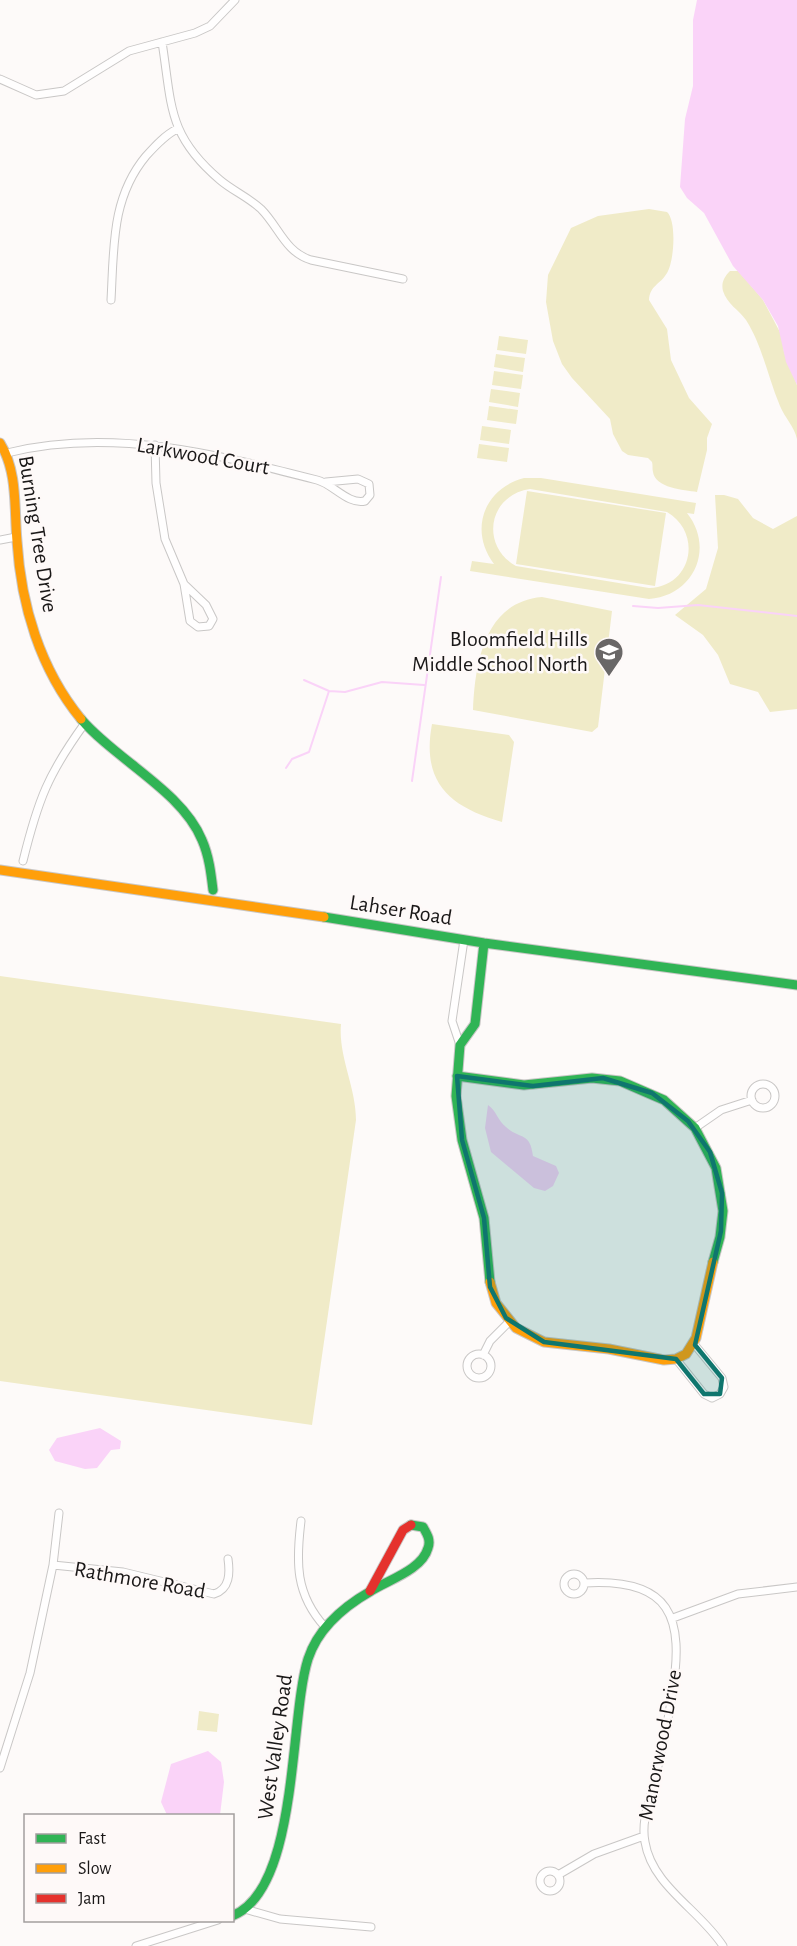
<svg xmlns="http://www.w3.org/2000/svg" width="797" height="1946" viewBox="0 0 797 1946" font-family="'Alegreya Sans',sans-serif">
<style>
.green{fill:#f0ebc8;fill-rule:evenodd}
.water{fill:#fad3f8}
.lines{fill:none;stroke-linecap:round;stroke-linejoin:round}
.stream{stroke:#fad3f8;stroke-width:2}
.street-casing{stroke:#c9c7c6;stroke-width:9}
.fast-casing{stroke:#c9c7c6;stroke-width:11}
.slow-casing{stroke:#c9c7c6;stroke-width:11}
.jam-casing{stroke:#c9c7c6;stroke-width:11}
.street{stroke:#fffefe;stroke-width:7}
.fast{stroke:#30b455;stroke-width:9}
.slow{stroke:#ff9f0a;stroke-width:9}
.jam{stroke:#e5322d;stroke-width:9}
.marked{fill:#0f766e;fill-opacity:0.2;stroke:#0f766e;stroke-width:4.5;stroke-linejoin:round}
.labels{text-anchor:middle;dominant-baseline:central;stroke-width:5;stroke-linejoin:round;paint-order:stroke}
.street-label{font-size:22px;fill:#1a1818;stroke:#fef9f8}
.poi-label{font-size:22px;fill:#1a1818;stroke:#fef9f8;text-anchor:end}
</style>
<rect width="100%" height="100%" fill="#fdfaf9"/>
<path class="green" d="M649,209L667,212C677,221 674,262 667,273C660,285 650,285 649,300L667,329L671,360L689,398L712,424L707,438V450L697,492C684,490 655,488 653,472C652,469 653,465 652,462L648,458L628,455L622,451L613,434L610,419L572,378L562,364L553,341L546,302L548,275L571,228L598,216Z
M730,271H739L763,300L782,336L784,352L797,385V439C794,426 785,418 780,406C768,378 763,347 746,320C739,310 727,304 723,291C721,283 724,277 730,271Z
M499,336L528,340L526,354L497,350Z
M496,354L525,358L523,372L494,367Z
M494,371L523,375L521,389L492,385Z
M491,389L520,393L518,407L489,402Z
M489,406L518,410L516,424L487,420Z
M482,426L511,430L509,444L480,440Z
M479,444L509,448L507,462L477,458Z
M524,478H541L696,503L694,514L687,513C715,548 694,596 649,599L470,571L472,561L494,564C469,531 483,489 524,478ZM530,489L667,512C703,533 692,587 649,588L516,566C480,546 488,495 530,489Z
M527,491L666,513L655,586L516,564Z
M724,495L738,499L753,518L773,529L797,516V709L770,712L758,692L730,684L718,655L703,635L675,615L706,589L718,548L715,495Z
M542,597L612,611L598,727L592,732L473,710C475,664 484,602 542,597Z
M432,724L509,735L514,742L502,822C450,807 421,783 432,724Z
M0,976L341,1024C338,1056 356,1087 356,1120L312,1425L0,1381Z
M199,1711L219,1714L217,1732L197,1730Z"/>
<path class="water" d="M697,0H797V385L786,362L778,326L763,300L733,266L704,213L687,198L680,187L685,119L693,86V20Z
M488,1105C496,1110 498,1121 506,1127C520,1140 530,1131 533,1156L556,1166L559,1173L553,1186L545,1191L534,1188L491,1152L485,1128Z
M100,1428L121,1441L120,1449L111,1450L97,1468L85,1469L55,1461L49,1450L57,1438Z
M208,1751L221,1762L224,1782L220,1815H167L161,1802L171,1764Z"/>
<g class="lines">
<path class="stream" d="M633,606L658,608L698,605L797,616
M304,680L329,691L345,692L382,682L424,685
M286,768L292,759L309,752L329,691
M412,781L441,577"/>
<g class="street-casing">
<path id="street" d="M162,42C172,105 167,135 220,180C233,191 248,197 261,209C279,227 285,252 311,260L403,279
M0,79L36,95L64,91L129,51L195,33L210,26L235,0
M111,300C114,248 111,198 146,156C155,146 165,135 177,129
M155,445L156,483L165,539L184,584L190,621L198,627L209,626L213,619L206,605L184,584
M7,453C111,427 216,454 317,480C333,484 348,505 365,501L370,495L369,484L358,479L326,482
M0,540L16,537
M23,861C38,800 48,774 85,723
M460,1045L452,1021L464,940
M751 1096a12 12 0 1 1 24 0a12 12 0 1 1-24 0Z
M695,1128L721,1110L752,1100
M467 1366a12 12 0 1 1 24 0a12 12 0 1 1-24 0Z
M483,1355L490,1341L509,1322
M676,1359L704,1394L712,1398L720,1394L724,1387L722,1378L694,1344
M301,1521C296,1562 295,1594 325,1627
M53,1565L59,1513
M564 1584a10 10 0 1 1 20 0a10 10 0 1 1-20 0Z
M585,1583C671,1578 685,1617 672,1694C668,1724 661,1754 654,1783C649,1802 641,1822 645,1842C652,1886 700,1910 723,1946
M673,1618L738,1594L797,1587
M0,1768L30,1673L53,1565L123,1572L214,1594C230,1589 230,1573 228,1559
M540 1881a10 10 0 1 1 20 0a10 10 0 1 1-20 0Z
M558,1875L594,1854L644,1836
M248,1910L280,1919L371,1927
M136,1946L218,1920"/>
</g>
<g class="fast-casing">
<path id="fast" d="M81,719C116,760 182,791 202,840C209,856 211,873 213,890
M324,917L484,943L797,985
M484,943L475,1024L460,1045L456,1096L462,1140L484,1218L490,1282
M457,1076L524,1085L592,1078L620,1081L664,1100L695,1128L716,1168L723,1211L720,1237L713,1262
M232,1916C299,1890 289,1719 308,1659C318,1628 343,1607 371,1591C388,1580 422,1570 428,1548C431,1540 427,1534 423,1527L411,1525"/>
</g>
<g class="slow-casing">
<path id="slow" d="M0,443C18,472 14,508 17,541C21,605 40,669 81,719
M0,870L324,917
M490,1282L496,1303L516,1328L544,1342L609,1349L664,1360L676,1359L686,1354L696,1338L713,1262"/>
</g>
<g class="jam-casing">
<path id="jam" d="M370,1591L403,1530L411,1525"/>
</g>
<use href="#street" class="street"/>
<use href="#fast" class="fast"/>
<use href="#slow" class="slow"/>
<use href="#jam" class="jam"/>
</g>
<path class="marked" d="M457,1076L533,1086L603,1078L652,1093L688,1121L710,1152L722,1193L721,1231L695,1345L722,1378L720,1394H704L676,1359L544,1342L506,1318L490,1287L484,1218L462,1140Z"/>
<defs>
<g id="school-pin" transform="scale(1.5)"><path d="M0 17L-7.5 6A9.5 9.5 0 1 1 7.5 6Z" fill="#696767" stroke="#fef9f8"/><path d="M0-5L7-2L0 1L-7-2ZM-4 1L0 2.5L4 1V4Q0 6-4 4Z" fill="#fff"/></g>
</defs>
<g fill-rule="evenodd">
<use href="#school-pin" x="609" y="652"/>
</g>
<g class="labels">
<g class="street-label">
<text transform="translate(203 456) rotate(10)">Larkwood Court</text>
<text transform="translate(38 534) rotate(81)">Burning Tree Drive</text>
<text transform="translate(401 910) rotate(9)">Lahser Road</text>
<text transform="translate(140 1580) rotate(10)">Rathmore Road</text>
<text transform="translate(660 1745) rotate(-79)">Manorwood Drive</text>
<text transform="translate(275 1747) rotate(-82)">West Valley Road</text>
</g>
<g class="poi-label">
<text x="588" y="639">Bloomfield Hills<tspan x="588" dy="25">Middle School North</tspan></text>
</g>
</g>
<rect x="24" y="1814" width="210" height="108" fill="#fef9f8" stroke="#a39f9e" stroke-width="1.5"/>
<rect x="36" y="1834" width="30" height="9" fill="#30b455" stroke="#a39f9e" stroke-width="1.5"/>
<text x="78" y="1844" font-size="18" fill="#1a1818">Fast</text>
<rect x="36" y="1864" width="30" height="9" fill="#ff9f0a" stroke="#a39f9e" stroke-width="1.5"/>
<text x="78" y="1874" font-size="18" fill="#1a1818">Slow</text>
<rect x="36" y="1894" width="30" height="9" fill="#e5322d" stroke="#a39f9e" stroke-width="1.5"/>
<text x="78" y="1904" font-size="18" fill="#1a1818">Jam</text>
</svg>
